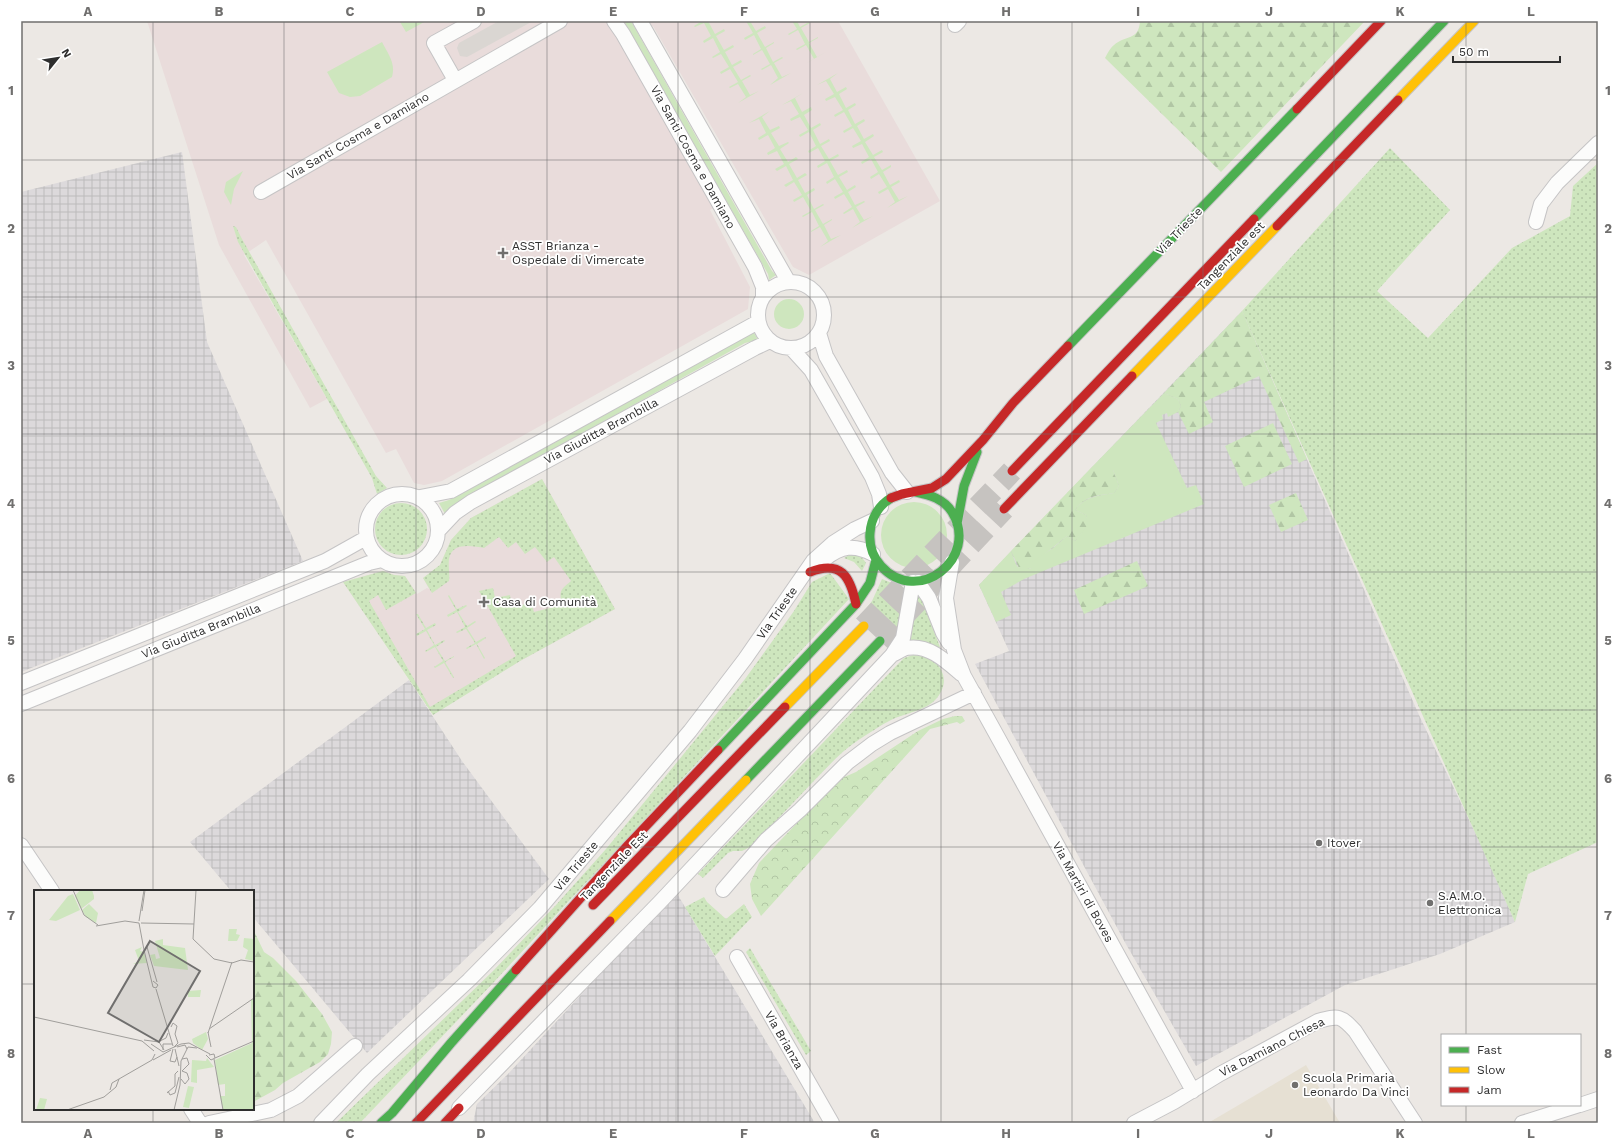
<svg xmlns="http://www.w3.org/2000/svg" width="1619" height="1144" viewBox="0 0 1619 1144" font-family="'Work Sans',sans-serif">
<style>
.industrial{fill:url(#industrial-grid)}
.education{fill:#e6e0d3}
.medical{fill:#e9dcdb}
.grass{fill:url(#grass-dots)}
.forest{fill:url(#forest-firs)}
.park{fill:url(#park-crowns)}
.garden{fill:#cee6be}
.plaza{fill:#dad6d2}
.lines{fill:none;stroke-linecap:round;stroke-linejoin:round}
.highway-tunnel{stroke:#c6c3c0;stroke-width:22;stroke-dasharray:22 11;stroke-linecap:butt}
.street-casing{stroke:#c5c4c5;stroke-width:16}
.fast-casing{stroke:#c5c4c5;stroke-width:11}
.slow-casing{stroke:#c5c4c5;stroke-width:11}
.jam-casing{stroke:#c5c4c5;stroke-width:11}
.street{stroke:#fcfcfb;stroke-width:14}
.fast{stroke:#4caf50;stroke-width:9}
.slow{stroke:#ffc107;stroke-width:9}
.jam{stroke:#c62828;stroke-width:9}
.grid{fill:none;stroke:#706f6e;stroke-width:1;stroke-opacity:0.55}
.poi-dot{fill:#706f6e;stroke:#fff;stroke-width:1.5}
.labels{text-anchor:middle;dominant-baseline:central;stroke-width:3.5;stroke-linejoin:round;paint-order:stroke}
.street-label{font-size:12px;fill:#2e2e2e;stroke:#fff}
.poi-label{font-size:12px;fill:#2e2e2e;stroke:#fff;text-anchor:start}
.inset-road{fill:none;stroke:#a09e9b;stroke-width:1}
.view{fill:#706f6e;fill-opacity:0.15;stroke:#706f6e;stroke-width:2}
.inset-edge{fill:none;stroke:#2e2e2e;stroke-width:2}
.neatline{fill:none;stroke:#706f6e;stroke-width:1.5}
.grid-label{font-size:13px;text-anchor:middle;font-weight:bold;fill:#706f6e}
</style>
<defs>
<pattern id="industrial-grid" width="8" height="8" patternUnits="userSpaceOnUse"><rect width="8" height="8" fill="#dcd9db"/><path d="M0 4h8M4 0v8" fill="none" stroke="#bdbbbc"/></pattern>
<pattern id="grass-dots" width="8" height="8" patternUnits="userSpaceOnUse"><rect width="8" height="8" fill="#cee6be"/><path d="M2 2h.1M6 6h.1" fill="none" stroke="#b1c6a4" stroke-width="1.8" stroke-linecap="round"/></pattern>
<pattern id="forest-firs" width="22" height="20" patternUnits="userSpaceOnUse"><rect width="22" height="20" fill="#cee6be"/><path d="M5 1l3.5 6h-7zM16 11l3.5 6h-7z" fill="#b1c6a4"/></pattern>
<pattern id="park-crowns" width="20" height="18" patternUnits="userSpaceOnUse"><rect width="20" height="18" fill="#cee6be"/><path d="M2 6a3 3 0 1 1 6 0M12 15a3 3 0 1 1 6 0" fill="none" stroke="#b1c6a4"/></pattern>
</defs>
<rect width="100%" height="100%" fill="#ece8e4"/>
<path class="industrial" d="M182,152L207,342L303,561L21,672V192Z
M1242,311L1419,715L1482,847L1515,922L1440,954L1345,985L1196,1066L1127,946L975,664L1009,651L979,585Z
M409,680L462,761L549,879L367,1053L253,917V891H231L190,842Z
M676,892L815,1123H473L477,1104L507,1075Z"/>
<path class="education" d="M1306,1065L1340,1123H1208L1254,1096Z"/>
<path class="medical" d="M147,21H838L940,201L809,275L793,267L653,26L633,35L726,201L710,210L750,287L748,309L442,481L424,485L414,483L396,449L386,453L266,240L244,255L327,399L310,408L219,245Z
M542,479L615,609L520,661L432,713L343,582L383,571L395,575L405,576L417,594L427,588L429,589L423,578L440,565L451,540L471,518Z"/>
<path class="grass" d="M1390,148L1450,210L1377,291L1428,338L1512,248L1570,216L1573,186L1598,163V842L1528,874L1515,922L1242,311Z
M233,226L236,227L242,239L376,476L387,488L377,494L372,478L238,242Z
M542,479L615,609L520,661L433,715L343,582L383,571L394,575L405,576L416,593L386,610L378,595L369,601L430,707L516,656L479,591L493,588L495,598L510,595L512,607L531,603L534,612L562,605C559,591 560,590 571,581L554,557L547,562L535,547L525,554L516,542L508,548L499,537L484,548C472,546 452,542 449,559C448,567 450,573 449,581L432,593L423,578L440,565L451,540L471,518Z
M375 529a26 26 0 1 1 52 0a26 26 0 1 1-52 0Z
M851,554C858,555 862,556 866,563L862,571L854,562L844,558Z
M830,573L849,599L493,983L360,1123H336L493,971L556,905L606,849L745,679L794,611L812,582Z
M882,579L904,588C898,608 901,627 892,645L861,615L872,601Z
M918,594L923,603L940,647L939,648L927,643L910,642C914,628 913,605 918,594Z
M449,595L457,609L466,605L467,606L458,612L467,626L475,621L476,622L467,628L476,642L485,637L486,638L477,644L485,658L484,659L476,644L467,649L466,648L475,643L466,629L457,633L456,632L465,627L457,612L448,617L447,615L456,610L448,596Z
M416,614H418L426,628L435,623L436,625L427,630L435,645L444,640L445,641L436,647L445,661L454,656V657L445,662L454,677L453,678L444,663L435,668L434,667L443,661L435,647L426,652L425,651L434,645L426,631L417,636L416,634L425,629Z
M913,655C937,655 954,677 937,698C926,711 905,713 891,720C879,726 868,734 857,741C839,753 825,770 810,785C792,805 771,824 754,845L742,851H733L728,853L703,878L698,874L897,665L904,658Z
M704,897L707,902L726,919L744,904L752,917L715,956L685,907Z
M750,948L811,1051L806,1055L746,952Z"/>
<path class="forest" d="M1140,21H1365L1221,172L1105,58C1107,54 1110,48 1114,45C1125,35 1139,41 1140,21Z
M1242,311L1307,459L1299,463L1259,376L1204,402L1213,422L1189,434L1178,412L1181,406L1178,399L1164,393Z
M1273,423L1292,464L1244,487L1225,446Z
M1089,470H1113L1119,486L1114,493C1096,496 1087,495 1075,510L1086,515L1089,525L1075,541L1067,536L1046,553L1032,568L1022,570L1019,568L1011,551Z
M1296,493L1308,520L1281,532L1269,505Z
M1137,561L1148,586L1084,614L1074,590Z
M253,929L264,952L273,958L296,981L322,1014L332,1032L331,1044L328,1054L320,1062L283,1083L275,1090L253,1102Z"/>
<path class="park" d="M955,716H962L965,721L960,724L957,722L930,729L761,916L752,899L750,884L759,863L818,801L842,778L856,772L918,731L943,719Z"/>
<path class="garden" d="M401,21H426L406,32L400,22Z
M624,21H631L772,271L776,275L769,280L768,274Z
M702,21H708L715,34L724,29L725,31L716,36L724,50L733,45L734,47L725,52L732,65L741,60L742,62L733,67L741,80L750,75L751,76L742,81L750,95L759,91L738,103L746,97L738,84L730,88L729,87L738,82L730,69L721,74L720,72L729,67L721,54L713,58L712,57L720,52L713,38L704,43L703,41L711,36L704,23L695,27L694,26Z
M746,21H750L756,31L765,26L766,28L757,33L765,47L774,42V43L766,48L773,62L782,57L783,58L774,63L782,77L791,73L770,85L778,78L771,65L762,70L761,69L770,64L762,50L753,55V54L761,49L754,35L745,40L744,38L753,33Z
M792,21H797L800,27L809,22L810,23L801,28L809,42L818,37V38L809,43L817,57L826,52L805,64L814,59L806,45L797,50L796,49L805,44L798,30L789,35L788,34L797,29Z
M382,42C388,54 396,63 392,77L360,96L350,97L339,93L327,72Z
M838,73L830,79L837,92L846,87L847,89L839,94L846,108L855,103L856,105L848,110L855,124L864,119L865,121L857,126L864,139L873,134L874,136L865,142L873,155L882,150L883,152L874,157L882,170L891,165V167L883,172L890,185L899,180L900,182L891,187L899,200L908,196L887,208L895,202L888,189L879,194L878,192L887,187L879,174L871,179L870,177L878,172L871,159L862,164L861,162L869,157L862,144L853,148L852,146L861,141L853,128L844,133L843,131L852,126L844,112L835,117L834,115L843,110L835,97L826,101L825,99L834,94L826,81L817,85Z
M803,93L795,98L802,112L811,107L812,110L804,115L811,128L820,123L821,125L813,130L820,144L829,139L830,141L821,146L829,159L838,154L839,156L830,161L838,175L847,170L848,172L839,177L847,190L855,185L856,187L848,192L855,205L864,201L865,202L856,207L864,220L873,216L852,228L860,222L853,209L844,214L843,213L852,207L844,194L835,199L834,197L843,192L835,179L827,184L826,182L834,177L827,163L818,168L817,166L825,161L818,148L809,153L808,151L816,146L809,132L800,137L799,135L808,130L800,117L791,121L790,119L799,114L791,101L782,105Z
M770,111L762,117L770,130L779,126L780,128L771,133L779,146L788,142L789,143L780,149L788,162L796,157L798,159L789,164L797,178L805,173L807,175L798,180L805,193L814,188L815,190L807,195L814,209L823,204L824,205L815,210L823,224L832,219V220L824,225L831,239L841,235L820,247L828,241L820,227L811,232V231L819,226L812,212L803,217L802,216L811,211L803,197L794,202L793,200L802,195L794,182L786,187L784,185L793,180L786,166L777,171L775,169L784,164L777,151L768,155L767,153L775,148L768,135L759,140L758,138L766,133L759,119L749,123Z
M243,171L234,189L231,205L224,192L226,182Z
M774 314a15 15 0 1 1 30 0a15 15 0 1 1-30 0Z
M753,331L758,340L745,343L455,504L445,514L439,503L449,500L472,488L744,338Z
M1164,393L1178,399L1181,406L1178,412L1168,417L1167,413L1162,415L1163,419L1156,423L1187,488L1196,485L1204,504L1024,579L1001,592L1011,615L996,622L979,585L1011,551C1017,565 1015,572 1032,568V562L1053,548L1067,536L1075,541L1088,525L1086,515L1075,510C1086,496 1097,496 1114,493L1119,486L1113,470H1089Z
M881 535a33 33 0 1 1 66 0a33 33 0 1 1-66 0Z"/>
<path class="plaza" d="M499,21H533L467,57L460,56L457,48L459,43Z"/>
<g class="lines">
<path class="highway-tunnel" d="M864,626L1012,471
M880,641L1004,509"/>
<g class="street-casing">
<path id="street" d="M614,21L623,34L755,267L763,287V296
M640,21L788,281
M955,25L959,21
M455,80L434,43L474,21
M261,192L560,21
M1536,222L1541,204L1557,183L1598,143
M758 315a33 33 0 1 1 66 0a33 33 0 1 1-66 0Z
M819,333L826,356L892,473L907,492
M791,348L811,370L872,477L879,494L881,507
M366 530a36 36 0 1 1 72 0a36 36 0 1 1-72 0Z
M420,497L451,491L758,322
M439,530L455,513L471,502L755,348L770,341
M825,559C841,546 854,544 873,554
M952,562L946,598L954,650L964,676L1193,1091
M918,582L929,598L943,633L949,643
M892,655C897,653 902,649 907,648C928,644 946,661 961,674
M21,683L325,561L366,538
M21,704L369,563L382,560
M21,845L52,891
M723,890L766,840L800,810L847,763L872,744L890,733L974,693
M737,957L832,1123
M1580,1105L1598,1099
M459,1108L660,902L892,655L903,638L913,582
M191,1109L200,1123
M209,1123L271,1110L298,1096L355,1046
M321,1123L368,1074L469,980L540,908L690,731L745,659L813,561L833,543L855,529L872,521
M1134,1123L1174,1102L1220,1074L1318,1021C1339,1015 1341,1016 1355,1031L1415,1123
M1522,1123L1579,1105"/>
</g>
<g class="fast-casing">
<path id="fast" d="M1254,219L1444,21
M1068,346L1297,109
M891,498C879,505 871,518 870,533C869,545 873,557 881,566C918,607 980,558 952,512C944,499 930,495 916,492
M957,524L964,486L977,452
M718,750L856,604L870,583L876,560
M746,780L880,641
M381,1123L392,1113L451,1043L516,970"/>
</g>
<g class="slow-casing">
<path id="slow" d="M1398,100L1474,21
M1132,376L1277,226
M785,707L864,626
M610,921L746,780"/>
</g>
<g class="jam-casing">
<path id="jam" d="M1297,109L1381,21
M1277,226L1398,100
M1012,471L1254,219
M891,498L902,494L932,488L946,479L983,440L1013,403L1068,346
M1004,509L1132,376
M810,572C841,560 850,576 856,604
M593,905L785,707
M516,970L628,845L718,750
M416,1123L610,921
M445,1123L459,1108"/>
</g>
<use href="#street" class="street"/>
<use href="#fast" class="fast"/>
<use href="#slow" class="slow"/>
<use href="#jam" class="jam"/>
</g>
<path class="grid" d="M153,21V891M284,21V1123M416,21V1123M547,21V1123M678,21V1123M810,21V1123M941,21V1123M1072,21V1123M1203,21V1123M1334,21V1123M1466,21V1035M21,160H1598M21,297H1598M21,434H1598M21,572H1598M21,710H1598M21,847H1598M21,984H35M253,984H1598M1466,1105V1123M153,1109V1123"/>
<g class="poi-dot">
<path d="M501 247h4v4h4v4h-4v4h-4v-4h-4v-4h4z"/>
<path d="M482 596h4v4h4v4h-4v4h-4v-4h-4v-4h4z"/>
<circle cx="1319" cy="843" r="4"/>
<circle cx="1430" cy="903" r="4"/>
<circle cx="1295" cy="1085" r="4"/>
</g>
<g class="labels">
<g class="street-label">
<text transform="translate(358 136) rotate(-30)">Via Santi Cosma e Damiano</text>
<text transform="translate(693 157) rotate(61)">Via Santi Cosma e Damiano</text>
<text transform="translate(1179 231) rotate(-46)">Via Trieste</text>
<text transform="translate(1231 256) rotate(-46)">Tangenziale est</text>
<text transform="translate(601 431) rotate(-28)">Via Giuditta Brambilla</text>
<text transform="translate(777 613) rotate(-55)">Via Trieste</text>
<text transform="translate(201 631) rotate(-22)">Via Giuditta Brambilla</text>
<text transform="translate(576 866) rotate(-50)">Via Trieste</text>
<text transform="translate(614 866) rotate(-46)">Tangenziale Est</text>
<text transform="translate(1083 892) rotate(61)">Via Martiri di Boves</text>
<text transform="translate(784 1040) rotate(60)">Via Brianza</text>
<text transform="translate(1272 1047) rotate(-27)">Via Damiano Chiesa</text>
</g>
<g class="poi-label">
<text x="512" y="246">ASST Brianza -<tspan x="512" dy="14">Ospedale di Vimercate</tspan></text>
<text x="493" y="602">Casa di Comunità</text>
<text x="1327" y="843">Itover</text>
<text x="1438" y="896">S.A.M.O.<tspan x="1438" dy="14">Elettronica</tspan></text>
<text x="1303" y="1078">Scuola Primaria<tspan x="1303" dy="14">Leonardo Da Vinci</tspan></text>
</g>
</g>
<g transform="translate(34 890)">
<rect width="220" height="220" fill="#ece8e4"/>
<path d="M46,0H58L60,6V9L47,19L41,6ZM39,4L46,20L22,31L15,30L34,6ZM55,14L64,23L62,33L52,27L48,20ZM129,49V55L151,58L154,80L120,76L116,65L121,64L122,69L126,68L121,51ZM173,168L180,177L163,180V193L157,192L158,170L172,171ZM154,196L160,197L155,218L149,217ZM6,208L13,209L10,220H2Z" fill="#cee6be"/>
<path d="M108,57L106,61L110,62L113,73L99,74L105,71L101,60ZM172,142L174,149L168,160L159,153L158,149Z" fill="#cee6be"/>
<path d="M195,39H203L202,44L206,45L203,51H194ZM210,48L220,49V71L211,69L214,60L209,57ZM167,100L166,107H154V101ZM220,108V220H189L186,206H191V194L184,195L181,170L218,153L217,110Z" fill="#cee6be"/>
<path class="inset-road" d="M39,0L50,25L64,35M162,0L159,49L180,69M108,21L111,0M105,31L110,0M107,33L160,34M62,36L91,31L105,33L110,60L119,97L122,98L124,95L119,91M113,57L123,92M180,69L198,73L207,70L220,72M122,99L139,156M0,127L108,151L120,161M137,137L139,133L143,136L141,144L144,153L140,157M175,139L220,108M174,142L177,157M174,143L198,72M110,150L125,152L130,160M124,152L132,148L134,143M117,154L129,162L147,154L155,153L176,164M143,157L151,155L153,159M139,159L136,171L141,172L143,167M141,159L145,176M129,160V154H138M172,165L177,170L181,168L180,164L175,165M181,168L220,151M180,169L189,220M119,170L137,160M148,181L155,174L153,168L148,169M147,189L151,194L155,189L153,183L148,181M76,200L78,193L118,170L121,164M134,201L136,205L141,203L145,187M133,203L141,196V184L144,181M33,220L70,207L82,197L85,189M140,220L146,195L147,171L154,157L163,158"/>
<path class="view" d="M116,51L166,81L125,152L74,123Z"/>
<rect width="220" height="220" class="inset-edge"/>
</g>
<rect width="1619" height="1144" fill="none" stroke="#ffffff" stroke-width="44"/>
<rect x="1441" y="1034" width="140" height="72" fill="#ffffff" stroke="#ababab"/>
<rect x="1449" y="1047" width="20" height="6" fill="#4caf50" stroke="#ababab"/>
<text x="1477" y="1054" font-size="12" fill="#2e2e2e">Fast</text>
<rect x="1449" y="1067" width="20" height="6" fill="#ffc107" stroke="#ababab"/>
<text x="1477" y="1074" font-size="12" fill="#2e2e2e">Slow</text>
<rect x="1449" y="1087" width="20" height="6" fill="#c62828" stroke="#ababab"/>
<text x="1477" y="1094" font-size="12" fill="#2e2e2e">Jam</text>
<g transform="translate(58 58) rotate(60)" stroke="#ffffff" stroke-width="3" paint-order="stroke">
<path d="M0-3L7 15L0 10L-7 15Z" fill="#2e2e2e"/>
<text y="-6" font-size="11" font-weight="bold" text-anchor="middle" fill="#2e2e2e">N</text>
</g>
<path d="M1453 56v6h107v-6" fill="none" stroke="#2e2e2e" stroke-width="2"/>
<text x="1459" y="56" font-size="12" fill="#2e2e2e" stroke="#ffffff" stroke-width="3" paint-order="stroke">50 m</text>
<rect x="22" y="22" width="1575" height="1100" class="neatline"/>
<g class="grid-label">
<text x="88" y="16">A</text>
<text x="219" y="16">B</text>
<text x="350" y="16">C</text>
<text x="481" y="16">D</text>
<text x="613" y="16">E</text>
<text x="744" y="16">F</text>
<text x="875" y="16">G</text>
<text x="1006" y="16">H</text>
<text x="1138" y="16">I</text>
<text x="1269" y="16">J</text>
<text x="1400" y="16">K</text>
<text x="1531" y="16">L</text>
<text x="11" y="95">1</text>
<text x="1608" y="95">1</text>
<text x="11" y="233">2</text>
<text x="1608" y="233">2</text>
<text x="11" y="370">3</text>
<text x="1608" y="370">3</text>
<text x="11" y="508">4</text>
<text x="1608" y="508">4</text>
<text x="11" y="645">5</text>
<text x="1608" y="645">5</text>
<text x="11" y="783">6</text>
<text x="1608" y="783">6</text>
<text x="11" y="920">7</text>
<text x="1608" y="920">7</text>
<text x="11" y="1058">8</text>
<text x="1608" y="1058">8</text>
<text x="88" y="1138">A</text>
<text x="219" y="1138">B</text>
<text x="350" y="1138">C</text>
<text x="481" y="1138">D</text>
<text x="613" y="1138">E</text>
<text x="744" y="1138">F</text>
<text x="875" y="1138">G</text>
<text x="1006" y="1138">H</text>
<text x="1138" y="1138">I</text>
<text x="1269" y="1138">J</text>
<text x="1400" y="1138">K</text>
<text x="1531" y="1138">L</text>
</g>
</svg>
